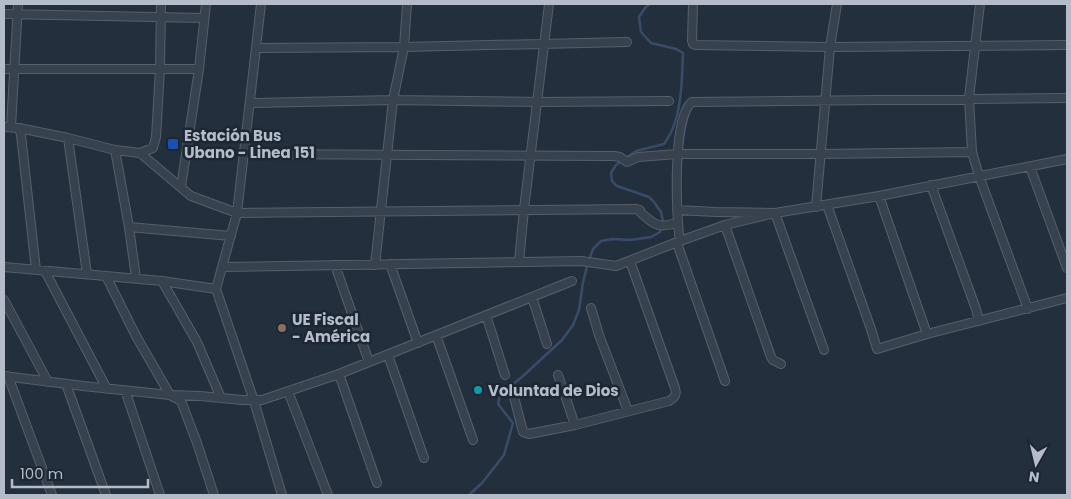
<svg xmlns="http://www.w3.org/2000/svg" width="1071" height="499" viewBox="0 0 1071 499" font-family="Poppins,sans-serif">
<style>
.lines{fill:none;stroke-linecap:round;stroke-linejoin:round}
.stream{stroke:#394c67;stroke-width:2.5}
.street-casing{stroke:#565f6c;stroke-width:10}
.street{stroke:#38414e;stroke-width:8}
.transit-dot{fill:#1a4fb4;stroke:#1d2633;stroke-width:2}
.education-dot{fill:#8d6e63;stroke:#1d2633;stroke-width:2}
.culture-dot{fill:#0f9aa8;stroke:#1d2633;stroke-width:2}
.labels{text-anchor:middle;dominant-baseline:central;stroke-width:5;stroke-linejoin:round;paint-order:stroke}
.poi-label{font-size:15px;font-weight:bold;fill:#b4bcc9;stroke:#1d2633;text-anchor:start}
</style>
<rect width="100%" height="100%" fill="#242f3e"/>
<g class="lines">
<path class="stream" d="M626,158L636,151L664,144C667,139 670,135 672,130C682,108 682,77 683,53L676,49L651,43L641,32L639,17L645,8L650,4
M469,495L482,483L504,455L513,423L498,404L500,395L523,376L562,340L573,325L579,310L583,282L588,263L593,249L601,241L612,239L630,240L651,237L660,232L663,221L661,212L654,202L649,197L617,186L612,181L611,173L616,165L622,161"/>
<g class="street-casing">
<path id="street" d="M261,4L237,213L216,289L254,401L282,495
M693,4L692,41L693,44L696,45L830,47L1067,45
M980,4L969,98L972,152L979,176L1028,309
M4,14L204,18
M256,48L404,47L627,42
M4,69H199
M250,103L393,100L537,102L669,101
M4,127L19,128L68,138L115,150L140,153L191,196L237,213L636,209L640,210L641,213C656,226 657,228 677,223
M11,127L18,4
M19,128L21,135L36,270
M68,138L87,274
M115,150L129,227L136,278
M140,153L153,148L156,137L160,69L161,4
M244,154L614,156L620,157L627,162L638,157L677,154H820L972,152
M1030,167L1067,268
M931,185L976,309L979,321
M181,187L199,69L206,4
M879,196L927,334
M827,205L871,329L877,349L927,334L1067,298
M816,207L830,47L837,4
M677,210L716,212L775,213L824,350
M725,225L771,357L773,360L781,364
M129,227L231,236
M680,241C676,217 672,117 692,102L1067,98
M677,243L725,381
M519,262L524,209L549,4
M390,264L418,343
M335,265L369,362
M375,265L393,100L404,47L407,4
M4,267L162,281L216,289
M222,267L581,261L616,266L680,241L725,225L775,213L879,196L1067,159
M45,271L107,389
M106,276L136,336L170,395L181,401L197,443L214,495
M162,281L197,342L221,398
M532,297L547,344
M4,300L48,382
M591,308L599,335L628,411
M486,315L505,375
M436,335L473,440
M388,355L424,458
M339,374L377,483
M558,375L575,425
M4,376L83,386L170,395L200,396L242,400H262L339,374L572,281
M8,376L52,495
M66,384L106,495
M125,390L160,495
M288,391L328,495
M514,397L523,432L529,434L575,425L669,401C675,397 677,395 675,388L630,261"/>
</g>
<use href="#street" class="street"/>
</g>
<rect class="transit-dot" x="167" y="138" width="12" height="12" rx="2.5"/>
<circle class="education-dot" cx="282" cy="328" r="5"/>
<circle class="culture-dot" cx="478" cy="390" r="5"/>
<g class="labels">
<g class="poi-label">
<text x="184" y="135">Estación Bus<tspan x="184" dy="17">Ubano - Linea 151</tspan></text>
<text x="292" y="319">UE Fiscal<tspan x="292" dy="17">- América</tspan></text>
<text x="488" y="390">Voluntad de Dios</text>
</g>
</g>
<rect width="1071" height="499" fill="none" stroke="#b4bcc9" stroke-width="10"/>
<g transform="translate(1036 464) rotate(188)" stroke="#1d2633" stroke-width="4" paint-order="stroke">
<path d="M0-4L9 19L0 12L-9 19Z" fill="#b4bcc9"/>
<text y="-8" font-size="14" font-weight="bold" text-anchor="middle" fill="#b4bcc9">N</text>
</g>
<path d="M12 479v8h136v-8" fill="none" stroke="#b4bcc9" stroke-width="2.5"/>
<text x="20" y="479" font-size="15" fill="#b4bcc9" stroke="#1d2633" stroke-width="4" paint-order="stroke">100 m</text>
</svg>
